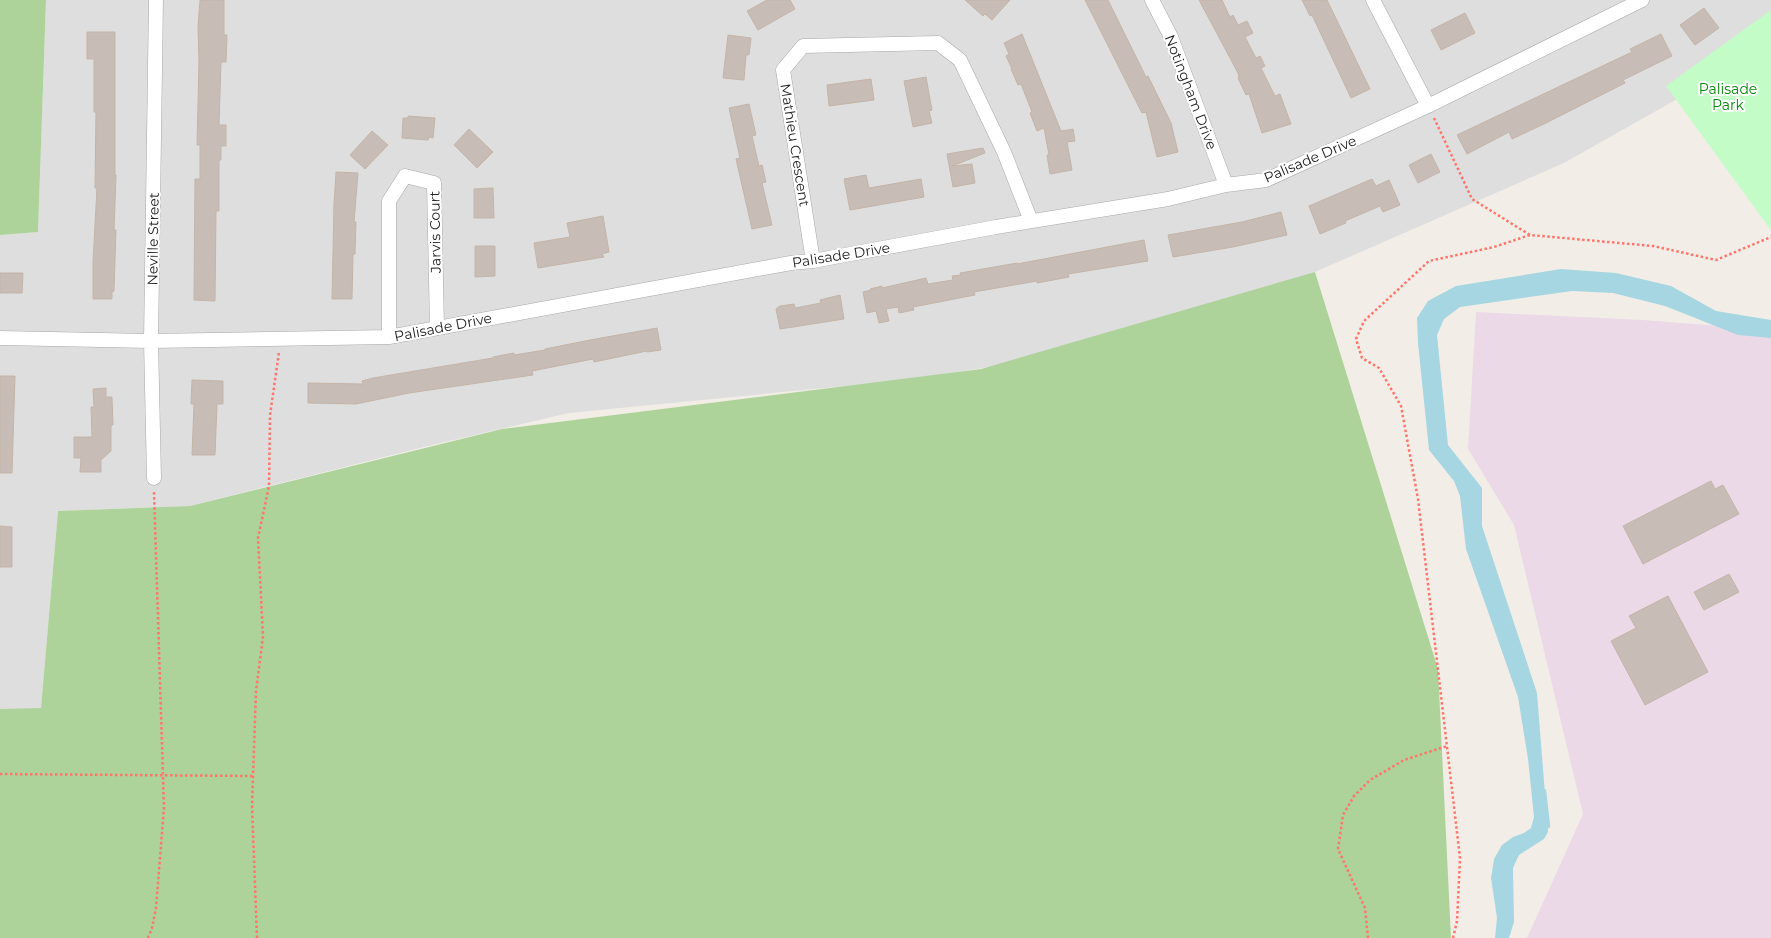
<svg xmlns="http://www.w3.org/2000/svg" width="1771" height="938" viewBox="0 0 1771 938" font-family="Montserrat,sans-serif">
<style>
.residential{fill:#dfdede}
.industrial{fill:#ebd9e8}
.forest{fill:#add39a}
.park{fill:#c3fcc6}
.water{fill:#a6d6e1}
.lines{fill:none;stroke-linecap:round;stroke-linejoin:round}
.stream{stroke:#a6d6e1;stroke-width:4.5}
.building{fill:#c7bdb6;stroke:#c4b4a8}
.street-casing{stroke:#a8a8a8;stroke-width:15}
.path{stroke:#ff756b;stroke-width:2.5;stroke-dasharray:2.5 2.5;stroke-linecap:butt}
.street{stroke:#fff;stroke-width:14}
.labels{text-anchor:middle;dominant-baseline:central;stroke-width:4;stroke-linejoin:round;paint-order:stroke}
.park-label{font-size:14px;fill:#06880c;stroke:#fff}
.street-label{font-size:14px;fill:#212121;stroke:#fff}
</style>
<rect width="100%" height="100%" fill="#f2eee7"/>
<path class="residential" d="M46,0H1771V27L1718,76L1564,163L1315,272L1052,357L906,380L569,413L428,446L190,506L58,511L41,709H0V235L38,232Z"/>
<path class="industrial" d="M1476,312L1643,320L1771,330V938H1527L1583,814L1514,525L1468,449Z"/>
<path class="forest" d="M0,0H46L38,232L0,235Z
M1315,272L1438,669L1451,938H0V709L41,708L58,511L190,506L502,429L981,369Z"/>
<path class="park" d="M1771,10V230L1666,86Z"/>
<path class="water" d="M1561,269L1616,273L1671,286L1716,311L1771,320V338L1738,335L1665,306L1613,293L1572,291L1460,307L1444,319L1437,335L1448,445L1482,488V526L1537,693L1548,832L1544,839L1519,855L1513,868L1514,922L1509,938H1495L1497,918L1491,878L1494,859L1502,845L1513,837L1524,833L1531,828L1534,817L1528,759L1518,697L1466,549L1460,496L1454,481L1429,450L1418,343L1417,318L1428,301L1456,286Z"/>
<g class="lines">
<path class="stream" d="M1544,829L1548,826L1544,791"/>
</g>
<path class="building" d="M200,0H224V35H227L226,62H221L219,125H226V146H221V160H219V211H216L215,301L194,300L195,179H200V145H197L199,62L198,27Z
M767,0H790L795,9L758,30L747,11Z
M965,0H1010L992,20L985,14L983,16Z
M1085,0H1108L1146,77L1148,76L1171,123L1178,152L1157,157L1146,112L1142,113Z
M1199,0H1222L1230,17L1233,15L1238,25L1247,21L1253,33L1245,37L1256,58L1260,56L1265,66L1261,68L1275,96L1280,94L1291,124L1262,133L1249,94L1246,95L1238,78L1239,77L1238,73Z
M1302,0H1327L1370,89L1351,98L1312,15L1310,16Z
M1704,8L1719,28L1695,45L1680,25Z
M1465,13L1475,33L1441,50L1431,30Z
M87,32H115V175H116L114,230H116L114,291L112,292V299H93V262L97,188H95L96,112H94V59H87Z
M1022,34L1061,131L1073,129L1075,141L1067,142L1072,170L1050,174L1047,155H1049L1044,128L1037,131L1030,113L1032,112L1021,84L1018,85L1011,69H1012L1006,56L1009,54L1004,43Z
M1661,34L1672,56L1623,80L1625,83L1546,123L1512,139L1509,132L1467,154L1457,135L1632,52L1630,49Z
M728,35L751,38L749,55H746L744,80L723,78Z
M926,77L932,110L929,111L932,123L913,127L904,81Z
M871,79L874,100L829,106L827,85Z
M749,104L756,135L752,136L759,166L762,165L766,182L762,183L772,225L752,229L736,159L740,158L729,108Z
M408,116L435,118L433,138L429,137L428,140L402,138L403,118H408Z
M469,129L493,152L477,168L454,145Z
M372,131L388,145L365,169L350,155Z
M983,148L985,153L952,166L972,164L975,183L953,187L947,154Z
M1431,154L1440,172L1418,183L1409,165Z
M336,172L358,173L354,222H356L355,254H353L352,299H332L334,204Z
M866,175L869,188L921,179L924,197L850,210L844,179Z
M1372,179L1376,186L1389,180L1400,205L1383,212L1380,206L1345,221L1346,223L1320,234L1309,206Z
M493,188L494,218H474V189Z
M1281,212L1287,235L1233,247L1173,257L1168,235L1242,222Z
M603,216L609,252L602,254L604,257L538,268L534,243L570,237L567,223Z
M1144,240L1148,261L1068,274L1069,277L1037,283V281L974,292L975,295L913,307L914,310L899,313L898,307L886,309L889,321L879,323L876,311L867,313L863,292L871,290L870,289L882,286V288L926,278L928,284L953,280L952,276L961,275L960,273L1017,263V264Z
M475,246H495V276L475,277Z
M0,273H23L22,293H0Z
M840,295L844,319L780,329L776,309L780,306L794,304L795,308L821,303L820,300Z
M657,328L661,350L647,352V351L594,362L593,359L532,371L533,375L409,393L356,404L308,403V383L363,384L362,381L373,378L493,358V357L514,353V355L545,350V349L590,340Z
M0,376H15L12,473H0Z
M192,380L223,381V404H217L215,455H192L194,404H191Z
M106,388V397H112L113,425H111V451L101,460V472H80L81,458H74V437H92L91,407H94L93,389Z
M1711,481L1715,489L1723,485L1739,514L1643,564L1623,526Z
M0,526L12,527V567H0Z
M1729,574L1739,592L1704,610L1694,592Z
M1668,596L1708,672L1645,705L1611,641L1636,628L1629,616Z"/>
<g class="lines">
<g class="street-casing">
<path id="street" d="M1152,0L1171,37L1226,185
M1373,0L1428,106
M813,261L783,70L803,46L938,43L960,60L1004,152L1031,221
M389,337V201L405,176L434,183L437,328
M0,338L151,341L389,337L791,263L813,261L996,227L1168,199L1226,185L1266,180L1428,106L1642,0
M154,478L151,341L156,0"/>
</g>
<path class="path" d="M1434,118L1472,199L1530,235
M0,774L253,776
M148,938L152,928L156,908L164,808L154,492
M257,938L252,806L256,691L263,637L258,538L269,486L270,415L279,352
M1368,938L1365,908L1338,849L1343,815L1354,796L1370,780L1404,760L1447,746
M1453,938L1457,921L1460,858L1418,499L1401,406L1379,368L1362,358L1356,339L1364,321L1429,261L1494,247L1530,235L1653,246L1716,260L1771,237"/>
<use href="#street" class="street"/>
</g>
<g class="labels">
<g class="park-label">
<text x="1728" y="89">Palisade<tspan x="1728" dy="16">Park</tspan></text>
</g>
<g class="street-label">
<text transform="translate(1191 92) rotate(69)">Notingham Drive</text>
<text transform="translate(795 145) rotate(81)">Mathieu Crescent</text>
<text transform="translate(1310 159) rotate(-23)">Palisade Drive</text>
<text transform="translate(435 232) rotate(-91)">Jarvis Court</text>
<text transform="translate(153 239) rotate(-89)">Neville Street</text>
<text transform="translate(841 255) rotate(-9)">Palisade Drive</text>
<text transform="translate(443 327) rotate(-11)">Palisade Drive</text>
</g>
</g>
</svg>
